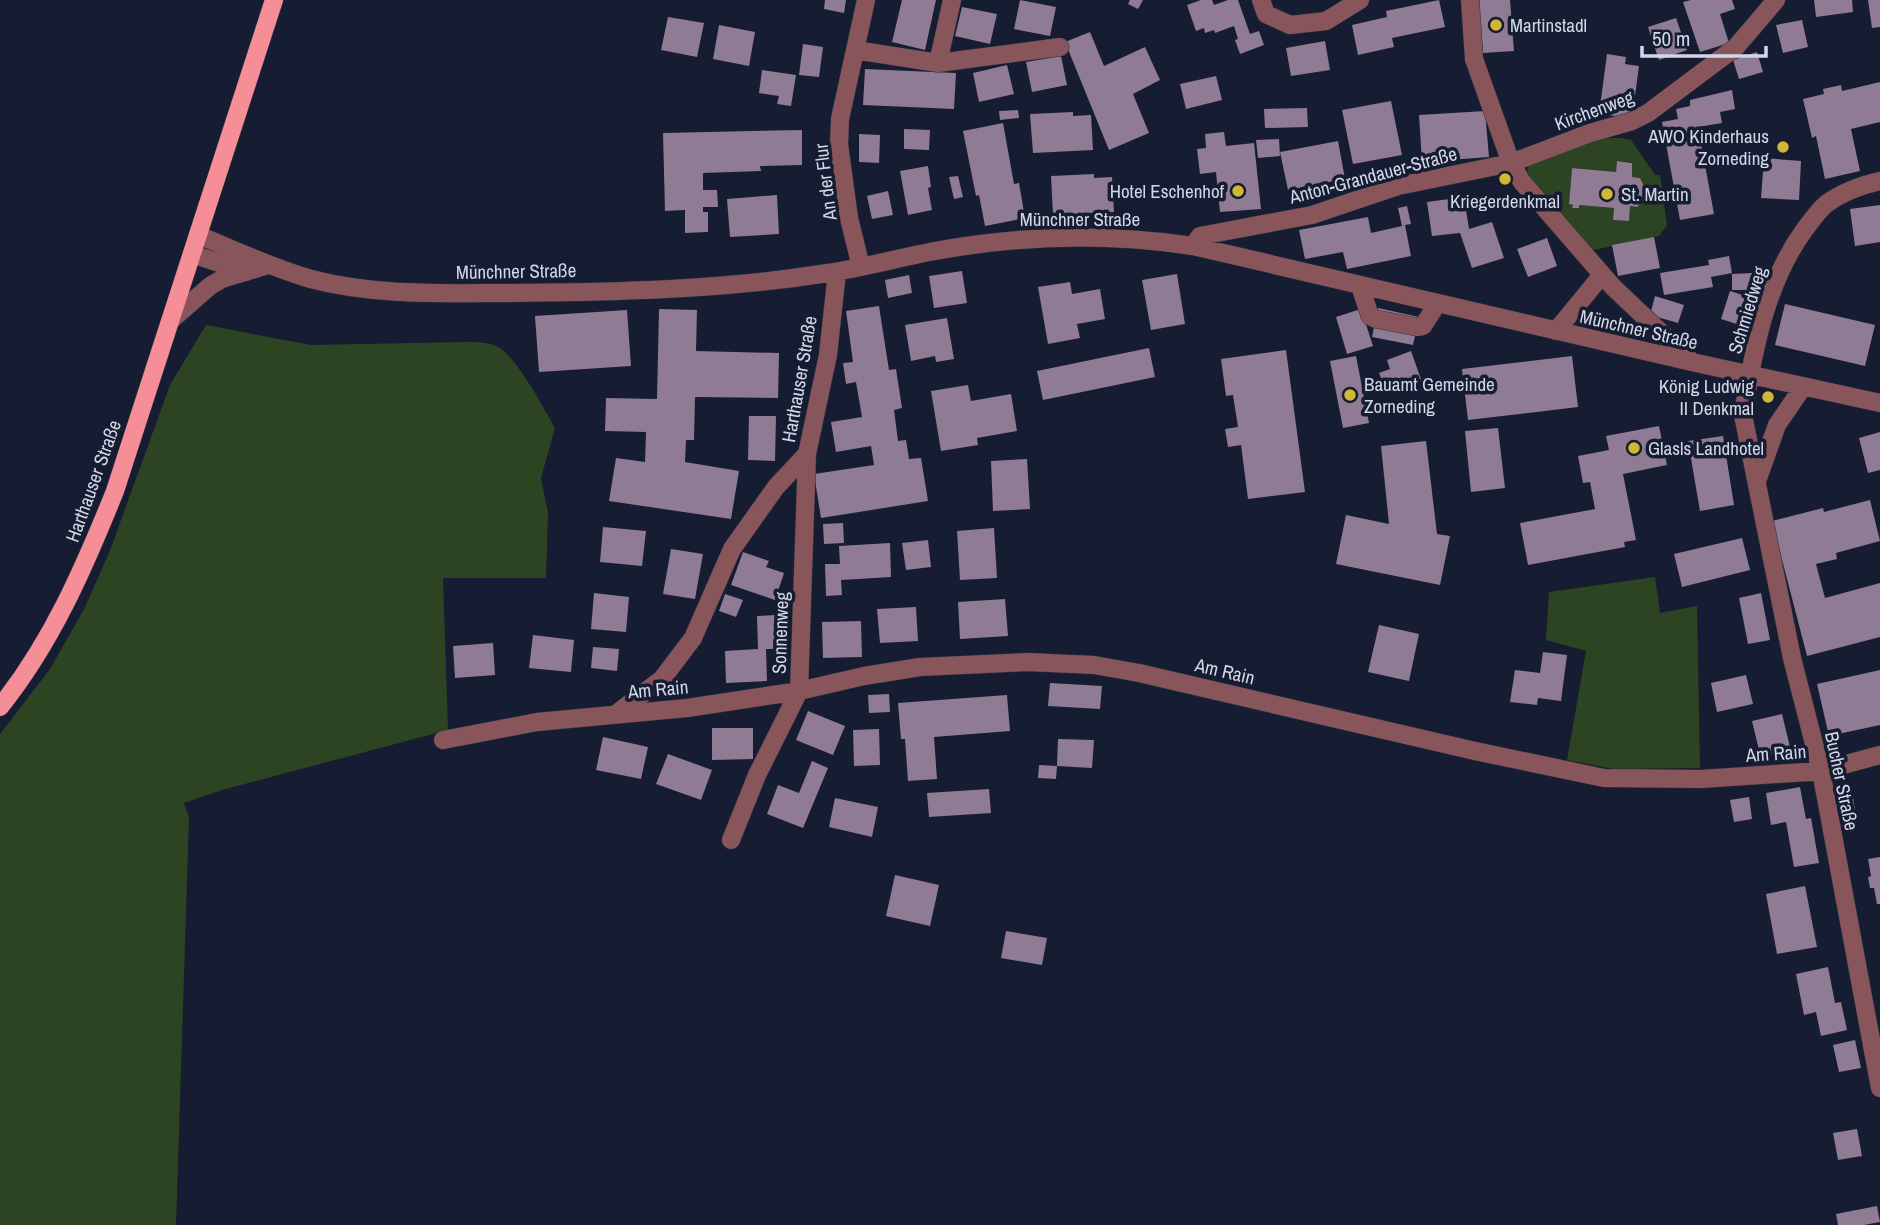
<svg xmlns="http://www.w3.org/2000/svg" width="1880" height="1225" viewBox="0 0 1880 1225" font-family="'Archivo Narrow',sans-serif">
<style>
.green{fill:#2d4422;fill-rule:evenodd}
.building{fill:#8f7b93}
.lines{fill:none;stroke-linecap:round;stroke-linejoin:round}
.minor-casing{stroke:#30364a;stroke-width:19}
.major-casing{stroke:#30364a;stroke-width:19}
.minor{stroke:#88565a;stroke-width:18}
.major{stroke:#f58e97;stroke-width:18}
.poi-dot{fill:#d0b736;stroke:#161c31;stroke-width:2.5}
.labels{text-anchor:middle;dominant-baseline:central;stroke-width:7;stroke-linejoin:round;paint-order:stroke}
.poi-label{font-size:19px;fill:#d2d7e7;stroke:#161c31;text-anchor:start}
.street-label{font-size:19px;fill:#d2d7e7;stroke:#161c31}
</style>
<rect width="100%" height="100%" fill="#161c31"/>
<path class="green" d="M1597,138H1620L1631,140L1655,175H1660L1667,225L1659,236L1589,251L1531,181L1527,170L1530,163ZM1617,161L1631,162L1632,177L1640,178C1646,190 1647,197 1637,207L1630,206L1628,221L1613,220L1614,208L1579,205L1578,208L1569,204L1572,168L1616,172Z
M206,325L311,345L465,342C476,342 488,342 498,347C516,356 544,409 555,428L541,478L548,513L546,578H443L448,730L222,790L184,803L189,818L176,1225H0V734L50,669L84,609L109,553L170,385Z
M1655,577L1660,613L1697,606L1700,768L1614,769L1567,760L1586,651L1546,640L1549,592Z"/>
<path class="building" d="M825,0H846L844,13L824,9Z
M902,0H936L925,50L892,42Z
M1020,0L1056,7L1050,36L1014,29Z
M1130,0H1143L1138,9L1128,4Z
M1201,0H1212L1214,5L1228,0H1238L1250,34L1259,31L1264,45L1240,54L1235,40L1238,39L1234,26L1215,33L1214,30L1205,33L1204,28L1196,31L1187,5Z
M1439,0L1445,27L1392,38L1394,47L1358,55L1352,25L1387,17L1386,11Z
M1479,0H1510L1514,51L1483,53Z
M1691,0H1732L1735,9L1720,14L1729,43L1700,52L1683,2Z
M1814,0H1852L1853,12L1816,17Z
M1868,0H1880V27L1872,28Z
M962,7L997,14L990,44L955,36Z
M668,17L704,23L697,57L661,50Z
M1676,18L1687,50L1659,60L1648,27Z
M1802,20L1808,47L1783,53L1776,25Z
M719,25L755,32L749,66L713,59Z
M1090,32L1104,66L1145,47L1160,80L1133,94L1149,133L1109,150L1065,42Z
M1325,41L1330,70L1291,76L1286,48Z
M803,44L823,47L819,77L799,75Z
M1757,52L1763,72L1739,79L1733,60Z
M1607,54L1626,57L1625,64L1639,66L1632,118L1599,114Z
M1061,56L1067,85L1032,92L1026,62Z
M1007,65L1014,94L979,102L973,73Z
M865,69L956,73L954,109L863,105Z
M762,70L796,75L791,106L777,104L779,96L759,93Z
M1216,76L1222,100L1186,109L1180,84Z
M1880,82V122L1851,129L1860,171L1825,179L1816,136L1812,138L1803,99L1824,94L1823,89L1841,85L1842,91Z
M1732,90L1735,109L1720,112L1722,123L1698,127L1714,214L1680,220L1662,122L1678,119L1676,109L1690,106V100Z
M1391,101L1402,155L1353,164L1342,110Z
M1307,108L1308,127L1265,128L1264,109Z
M1018,110L1019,118L1000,120L999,111Z
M1485,111L1489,157L1422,162L1419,115Z
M1073,112V116L1091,115L1093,150L1033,153L1030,114Z
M1003,123L1014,184L1019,183L1025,218L985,226L979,195L976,196L963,131Z
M904,129L930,130L929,150L904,149Z
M802,130V165L760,166L761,171L703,173V190H717L718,207H703V212H708V232L685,233V210L665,211L663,133Z
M1224,132L1226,146L1254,143L1261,209L1220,212L1216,172L1200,174L1197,149L1206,148L1205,134Z
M859,134L880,135L879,163L859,162Z
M1279,139L1280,156L1258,158L1256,140Z
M1338,141L1345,179L1288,190L1280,152Z
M1764,158L1801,161L1799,200L1761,198Z
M1617,161L1632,163V177L1640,178L1645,188L1644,200L1637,207L1630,206L1629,221L1613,220L1614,208L1579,205V208H1572L1573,205L1569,204L1572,168L1616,172Z
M928,166L931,187L928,188L932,210L908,215L900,171Z
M1094,174V178L1112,177L1114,212L1053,215L1051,176Z
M958,176L963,197L954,199L949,177Z
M888,191L893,215L872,219L867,196Z
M777,195L779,234L730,237L727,199Z
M1464,197L1469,229L1492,222L1504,258L1472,268L1460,233L1432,236L1427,202Z
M1880,205V242L1855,246L1850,209Z
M1407,206L1411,224L1405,225L1411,256L1347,269L1343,252L1305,259L1299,230L1368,217L1371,233L1402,226L1398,208Z
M1654,237L1660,268L1618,276L1612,245Z
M1547,238L1557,266L1528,277L1517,249Z
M1729,256L1732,273L1711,277L1713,287L1664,295L1660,273L1709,265L1708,260Z
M962,271L967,303L934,308L929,276Z
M1752,273L1753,290H1732V274Z
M1177,274L1185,324L1151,330L1142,280Z
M909,275L912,293L888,298L885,280Z
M1070,282L1072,294L1100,289L1105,319L1077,324L1080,338L1048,344L1038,287Z
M1730,291L1755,299L1746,327L1721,319Z
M1655,296L1684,305L1678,323L1650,315Z
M1785,304L1875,325L1865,366L1775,345Z
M879,306L889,370L896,369L902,408L894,410L898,441L906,440L909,459L921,458L928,501L821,518L814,474L874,465L871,446L836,452L831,422L862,417L856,382L846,384L843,363L853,362L846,311Z
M1378,308L1419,317L1413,345L1372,337Z
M659,309L697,310L696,351L779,353L778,398L695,397L694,440H686L685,462L739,471L731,519L609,501L616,458L645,462L646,432L605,431L606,398L657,399Z
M1361,309L1373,346L1347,354L1336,317Z
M627,310L631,366L539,372L535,316Z
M947,318L954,359L936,362L935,356L911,361L905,325Z
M1149,348L1155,377L1043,400L1037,371Z
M1286,350L1305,492L1248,499L1241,445L1228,447L1225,429L1238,427L1233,395L1226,396L1221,359Z
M1411,351L1422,382L1387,394L1379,373L1390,369L1387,360Z
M1356,356L1369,423L1343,428L1330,361Z
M1572,356L1578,407L1468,420L1462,369Z
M968,385L971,401L1011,394L1017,431L977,438L978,445L941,451L931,391Z
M749,416H776L775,461L748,460Z
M1659,426L1667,465L1623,474L1636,540L1624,542L1625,547L1528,565L1520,523L1595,509L1590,482L1583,483L1578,456L1609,450L1606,436Z
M1498,428L1505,488L1471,492L1465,431Z
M1880,432V470L1868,473L1859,438Z
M1723,436L1734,505L1700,511L1688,441Z
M1426,441L1437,534L1450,536L1440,585L1336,564L1346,515L1389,524L1381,446Z
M1027,459L1030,509L993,511L991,461Z
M1870,500L1880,541L1836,553L1837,559L1816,564L1825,598L1880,583V637L1807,656L1772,521L1823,508L1824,512Z
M843,523L844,543L824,544L823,524Z
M603,527L646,531L642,566L600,562Z
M994,528L997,578L960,580L957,531Z
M1742,538L1750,570L1682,587L1674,554Z
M928,540L931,567L906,570L902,543Z
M890,543L891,577L841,580L842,595L826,596L825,564H840L839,546Z
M671,549L703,554L695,599L663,594Z
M743,552L769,561L766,567L784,573L775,600L731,585Z
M594,593L629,597L626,632L591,629Z
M1761,593L1770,640L1748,644L1739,598Z
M725,594L743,600L736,617L719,611Z
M1005,599L1008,636L960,639L958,602Z
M916,607L918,641L880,643L877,609Z
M776,615L777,649H766L767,681L726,683L725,651L758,649L757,616Z
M861,621L862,657L823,658L822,622Z
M1379,625L1419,634L1409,681L1368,672Z
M533,635L574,640L571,672L529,668Z
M493,643L495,675L455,678L453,646Z
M593,647L619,649L617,671L591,668Z
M1543,652L1567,655L1561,701L1538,698L1537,705L1510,702L1515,670L1540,673Z
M1880,670V725L1829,736L1817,684Z
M1746,675L1753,704L1717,712L1711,683Z
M1050,683L1102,686L1100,709L1048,706Z
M889,694L890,712L869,713L868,695Z
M1007,695L1010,731L934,737L937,779L908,781L905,739H901L898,703Z
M808,711L845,726L833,755L796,740Z
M1782,714L1791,751L1761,758L1752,721Z
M712,728H753V759L712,760Z
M879,729L880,765L854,766L853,730Z
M603,737L648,747L641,779L596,770Z
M1058,739L1094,740L1092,768L1057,766Z
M668,754L712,770L701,800L656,784Z
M812,761L828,768L803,828L767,814L778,785L799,793Z
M1039,765L1057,766L1056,779L1038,778Z
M1851,784L1855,810L1841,812L1837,786Z
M1800,787L1806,819L1811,818L1819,863L1794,867L1786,822L1771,825L1766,793Z
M989,789L991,813L929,817L927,793Z
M1749,797L1752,819L1734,822L1730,800Z
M835,798L878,807L872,837L829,827Z
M1880,857V904H1877L1874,888H1870L1868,877L1871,876L1868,859Z
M895,875L939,885L930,926L886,916Z
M1805,886L1817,947L1777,954L1766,894Z
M1006,931L1047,938L1042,965L1001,958Z
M1828,967L1835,1003L1841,1002L1847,1030L1821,1036L1816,1012L1804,1015L1796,974Z
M1855,1040L1861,1068L1839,1072L1833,1045Z
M1857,1129L1862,1156L1838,1160L1833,1133Z
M1877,1206L1880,1222L1864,1225H1838L1836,1214Z"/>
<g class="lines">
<g class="minor-casing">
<path id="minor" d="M1261,0L1266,14L1290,25L1326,21L1360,0
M1470,0L1474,59L1511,163L1522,182L1613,287L1692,362
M855,50L938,63L1060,47
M938,63L952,0
M1880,181C1862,185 1841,193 1826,204C1818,211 1811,221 1805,229C1766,282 1753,351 1743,415L1792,658L1821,771L1880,1088
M198,235C235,250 272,268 311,279C375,296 444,293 511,293C614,292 719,290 821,274C860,269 897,258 935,251C1021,235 1106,233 1193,246L1692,362L1880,403
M1193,246L1200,236L1312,215L1398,186L1511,163L1590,133L1632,121L1648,113L1736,47L1776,0
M192,254L246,272
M861,267L849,218L839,144L840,119L866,0
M1360,286L1370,316L1376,319L1417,327L1423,326L1437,304
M170,321L210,286L222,279L268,265
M1556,331L1602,275
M1757,481L1777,425L1803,387
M616,714L662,679L693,638L732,549L776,487L807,454
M443,740L537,722L687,708L799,691L864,676L920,667L1028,662L1094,665L1139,673L1475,751L1604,778L1701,779L1821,771L1880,755
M731,840L757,775L799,691L807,454L828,355L837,272"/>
</g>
<g class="major-casing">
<path id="major" d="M0,707C52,642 84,568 115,491L274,0"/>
</g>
<use href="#minor" class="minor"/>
<use href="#major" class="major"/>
</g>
<g class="poi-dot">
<circle cx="1496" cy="25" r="7"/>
<circle cx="1783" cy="147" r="7"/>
<circle cx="1505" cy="179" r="7"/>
<circle cx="1238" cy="191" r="7"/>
<circle cx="1607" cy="194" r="7"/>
<circle cx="1350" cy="395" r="7"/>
<circle cx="1768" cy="397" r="7"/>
<circle cx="1634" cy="448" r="7"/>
</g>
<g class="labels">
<g class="poi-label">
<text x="1510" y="25">Martinstadl</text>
<text x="1769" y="136" text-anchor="end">AWO Kinderhaus<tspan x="1769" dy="22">Zorneding</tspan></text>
<text x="1224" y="191" text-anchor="end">Hotel Eschenhof</text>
<text x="1621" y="194">St. Martin</text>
<text x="1505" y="201" text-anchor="middle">Kriegerdenkmal</text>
<text x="1364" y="384">Bauamt Gemeinde<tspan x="1364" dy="22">Zorneding</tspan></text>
<text x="1754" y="386" text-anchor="end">König Ludwig<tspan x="1754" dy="22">II Denkmal</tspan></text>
<text x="1648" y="448">Glasls Landhotel</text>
</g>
<g class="street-label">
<text transform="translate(1594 110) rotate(-20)">Kirchenweg</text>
<text transform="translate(1373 175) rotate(-15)">Anton-Grandauer-Straße</text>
<text transform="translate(825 182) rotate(-97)">An der Flur</text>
<text x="1080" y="219">Münchner Straße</text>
<text transform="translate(516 271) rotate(-1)">Münchner Straße</text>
<text transform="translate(1747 310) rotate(-73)">Schmiedweg</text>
<text transform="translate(1639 329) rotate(13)">Münchner Straße</text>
<text transform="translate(799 379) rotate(-80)">Harthauser Straße</text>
<text transform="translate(93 481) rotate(-70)">Harthauser Straße</text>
<text transform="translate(780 633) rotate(-88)">Sonnenweg</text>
<text transform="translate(1225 671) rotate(13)">Am Rain</text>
<text transform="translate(658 689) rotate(-5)">Am Rain</text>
<text transform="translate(1776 753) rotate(-4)">Am Rain</text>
<text transform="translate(1842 781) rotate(78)">Bucher Straße</text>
</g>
</g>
<path d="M1642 46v10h124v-10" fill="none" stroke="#d2d7e7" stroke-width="3.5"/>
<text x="1652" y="46" font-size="21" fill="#d2d7e7" stroke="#161c31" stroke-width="5" paint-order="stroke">50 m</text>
</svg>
